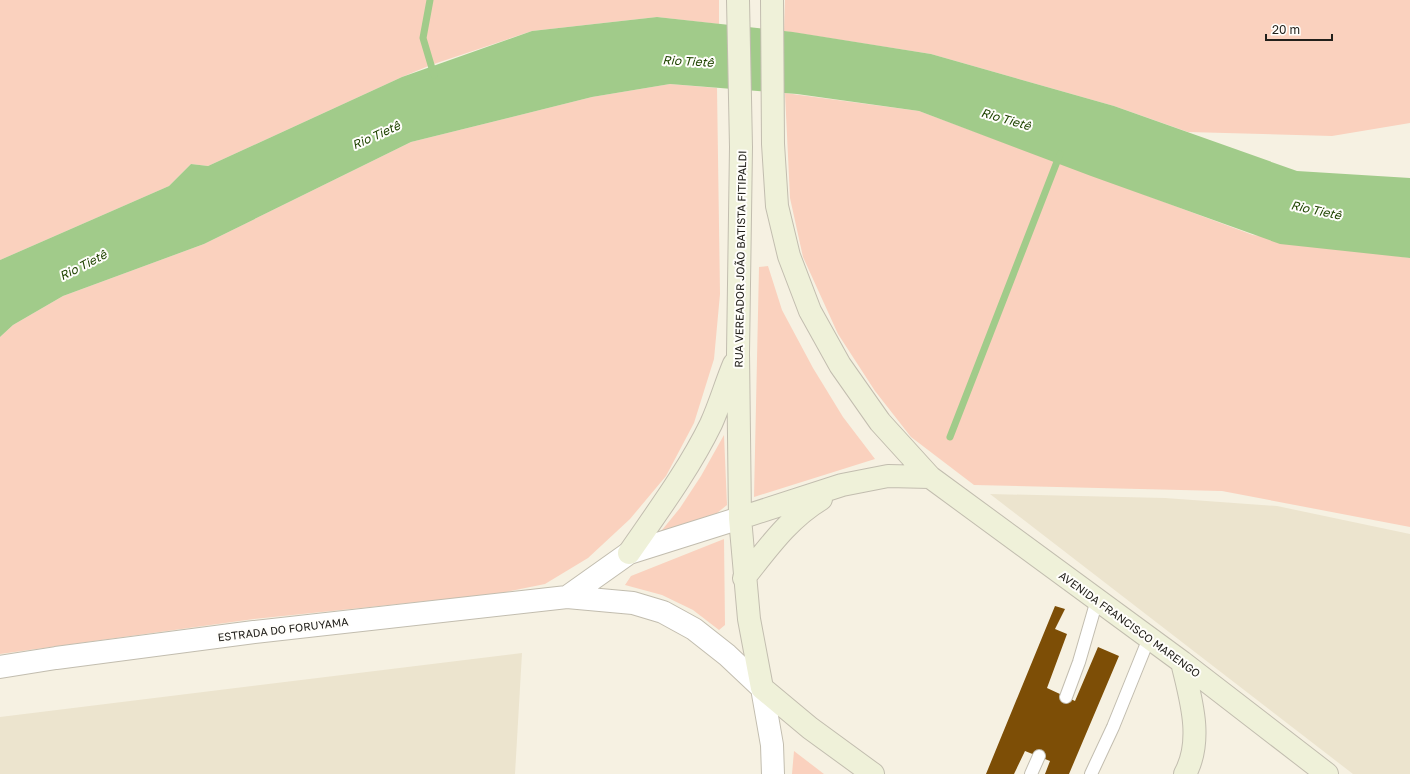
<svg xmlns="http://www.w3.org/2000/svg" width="1410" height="774" viewBox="0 0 1410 774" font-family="'Golos Text',sans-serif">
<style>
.built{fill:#ece4ce}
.green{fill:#fad1be}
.water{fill:#a1cb8a}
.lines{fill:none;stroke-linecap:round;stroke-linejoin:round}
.stream{stroke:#a1cb8a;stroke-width:7}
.building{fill:#7d4e06}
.lane-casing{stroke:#c2bdaf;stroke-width:14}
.street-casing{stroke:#c2bdaf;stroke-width:24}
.secondary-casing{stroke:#c2bdaf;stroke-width:24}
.lane{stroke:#fff;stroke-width:12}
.street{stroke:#fff;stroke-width:22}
.secondary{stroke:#eff1d9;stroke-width:22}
.labels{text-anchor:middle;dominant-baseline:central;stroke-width:4;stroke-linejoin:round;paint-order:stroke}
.street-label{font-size:11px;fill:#22201b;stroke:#fffefb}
.water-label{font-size:12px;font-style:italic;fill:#1f4400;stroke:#fffefb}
</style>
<rect width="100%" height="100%" fill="#f6f1e2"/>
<path class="built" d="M990,494L1165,498L1277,506L1410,534V774H1353Z
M522,653L515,774H0V717Z"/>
<path class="green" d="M0,0H719V24L657,17L532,31L431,65L402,77L208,166L191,164L169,186L0,260Z
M785,0H1410V123L1332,136L1188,132L1114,106L931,54L784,31Z
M670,84L717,88L720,294L714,359L694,423L666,476L630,519L588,558L545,584L496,594L254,619L0,654V337L13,325L63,296L204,244L411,142L592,97Z
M785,93L919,111L1253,235L1410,258V527L1222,491L974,485L911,437L875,391L838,334L803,257L790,198Z
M768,266L782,310L813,368L843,417L875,459L754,497L759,267Z
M724,435L727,505L717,513L658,535L680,508L701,476Z
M724,539L725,625L719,630L693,610L662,595L625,585L631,576Z
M794,751L824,774H792Z"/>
<path class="water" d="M657,17L793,32L931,54L1114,106L1297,171L1410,178V258L1280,244L1091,176L919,111L797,94L670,84L592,97L411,142L204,244L63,296L13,325L0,337V260L169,186L191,164L208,166L402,77L532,31Z"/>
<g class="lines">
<path class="stream" d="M430,0L423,38L434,75
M950,437L1060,154"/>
</g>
<path class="building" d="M1055,606L1065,609L1055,629L1067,634L1047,688L1075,701L1098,647L1119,656L1069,774H1045L1050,761L1025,751L1014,774H986Z"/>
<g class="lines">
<g class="lane-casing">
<path id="lane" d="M1066,697L1079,662L1097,600
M1031,774L1039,756
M1091,774L1113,727L1149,638"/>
</g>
<g class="street-casing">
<path id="street" d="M567,597L629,553L740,518
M0,667L56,658L254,632L567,597L633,603L663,612L694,629L727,655L762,688L772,745L773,774"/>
</g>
<g class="secondary-casing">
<path id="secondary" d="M738,0L741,147L738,353L740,518L749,619L762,688L810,728L873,774
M772,0L773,144L777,206L789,256L810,311L840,365L880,422L930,477L1182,662L1327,774
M740,518L842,485L888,476L930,477
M629,553C658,511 689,469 711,424C720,404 726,383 734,364
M744,578C768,548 788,519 821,499
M1182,662C1190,697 1204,739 1185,774"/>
</g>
<use href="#lane" class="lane"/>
<use href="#street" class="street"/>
<use href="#secondary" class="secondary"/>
</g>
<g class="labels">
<g class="street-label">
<text transform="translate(740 259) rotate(-89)">RUA VEREADOR JOÃO BATISTA FITIPALDI</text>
<text transform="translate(1130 624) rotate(36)">AVENIDA FRANCISCO MARENGO</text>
<text transform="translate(283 629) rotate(-7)">ESTRADA DO FORUYAMA</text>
</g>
<g class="water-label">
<text transform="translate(688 61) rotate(3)">Rio Tietê</text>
<text transform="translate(1006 119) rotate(16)">Rio Tietê</text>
<text transform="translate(376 135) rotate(-24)">Rio Tietê</text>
<text transform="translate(1316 210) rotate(12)">Rio Tietê</text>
<text transform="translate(83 265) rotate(-27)">Rio Tietê</text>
</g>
</g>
<path d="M1266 34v6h66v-6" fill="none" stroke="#22201b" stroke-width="2"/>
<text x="1272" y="34" font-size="12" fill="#22201b" stroke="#fffefb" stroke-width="3" paint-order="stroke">20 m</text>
</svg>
